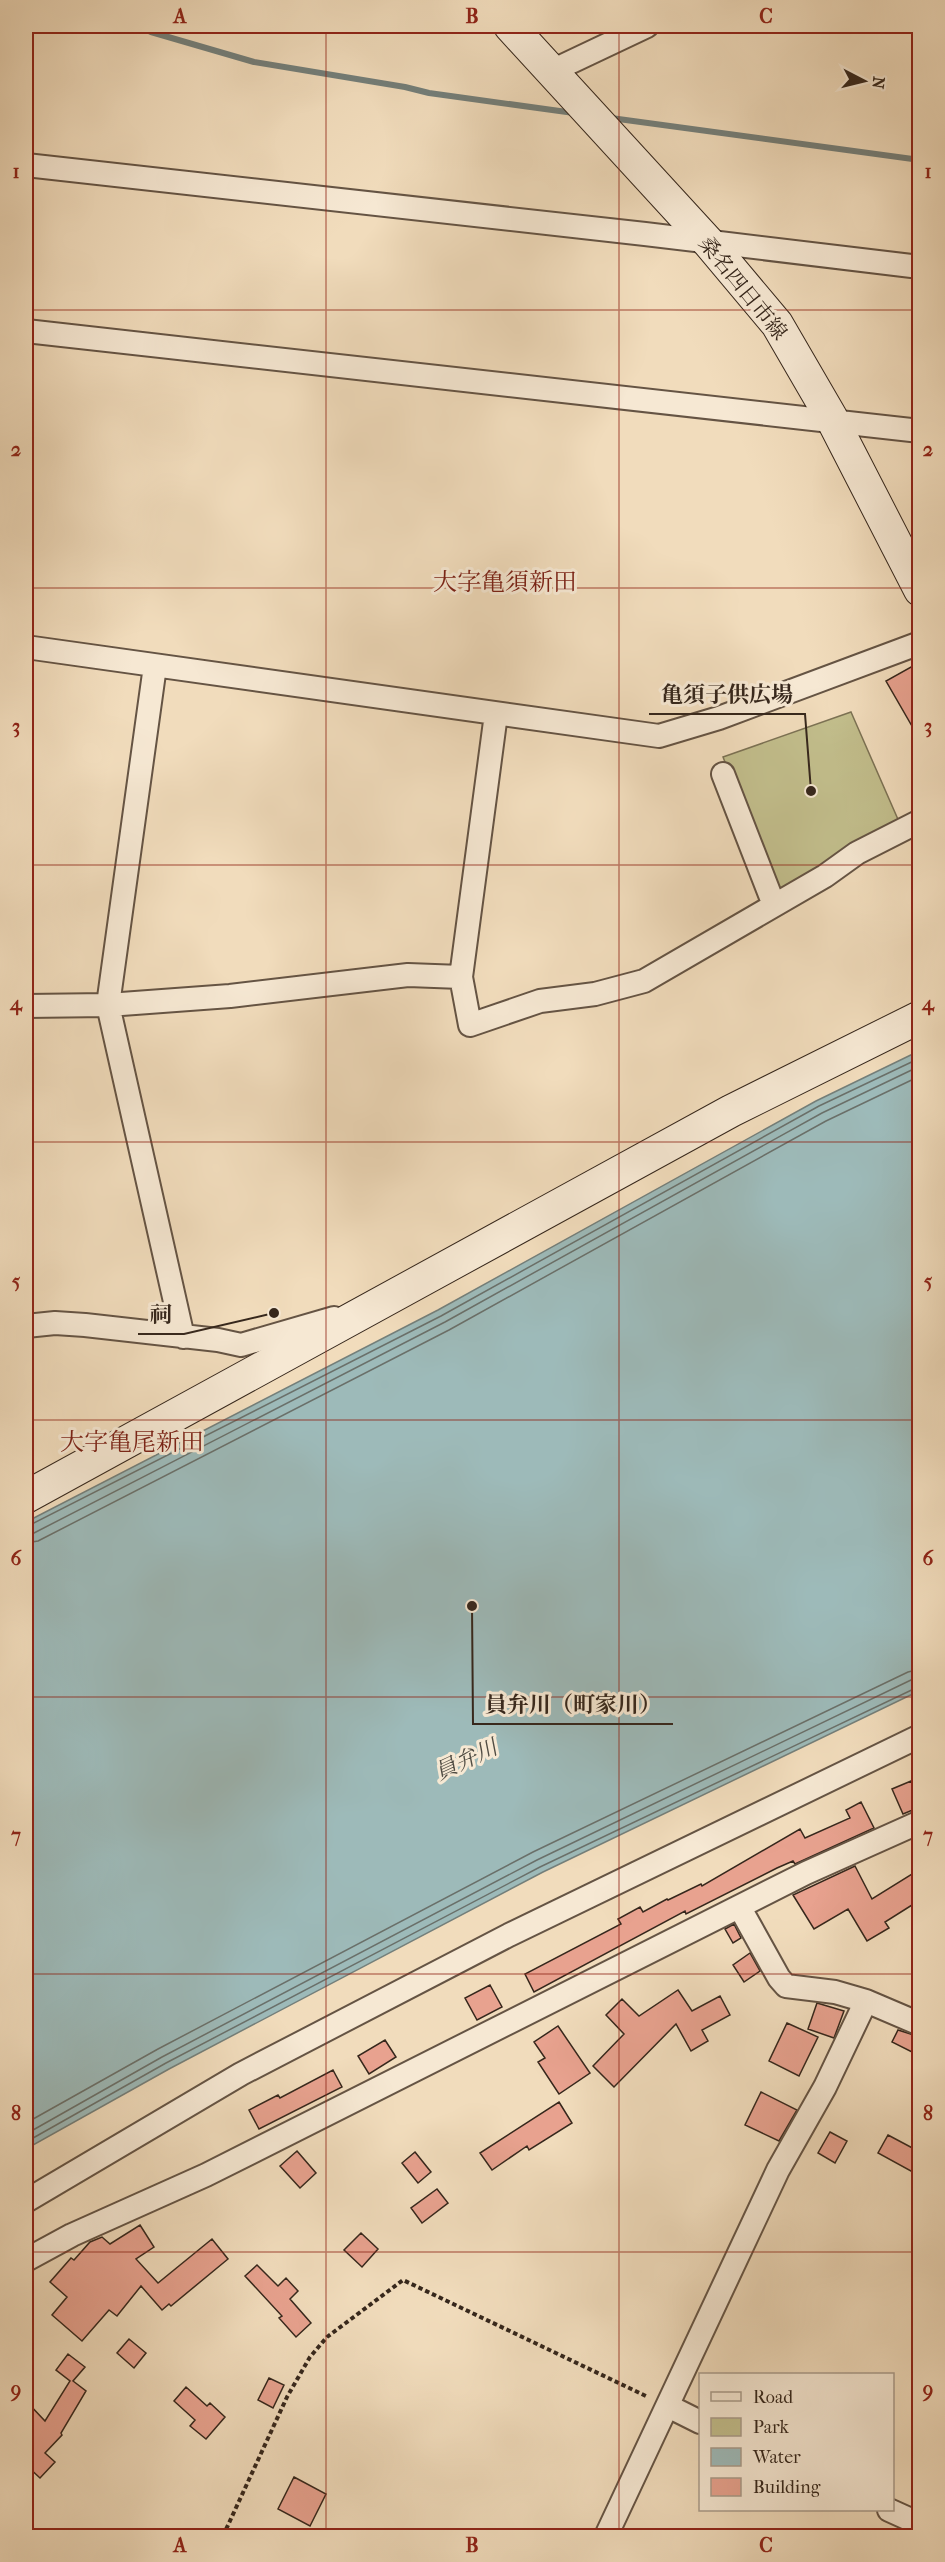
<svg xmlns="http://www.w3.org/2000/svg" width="945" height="2562" viewBox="0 0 945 2562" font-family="'IM FELL French Canon','Noto Serif JP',serif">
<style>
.green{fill:#c2be8c;stroke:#7c7254;stroke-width:1.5}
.water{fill:#9dbab9;stroke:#747f7a;stroke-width:1.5}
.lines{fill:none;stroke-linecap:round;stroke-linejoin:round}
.shore{stroke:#6a706a;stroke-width:1.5}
.stream{stroke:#747f7a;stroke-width:6}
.building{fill:#e8a28f;stroke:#36271c;stroke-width:1.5}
.street-casing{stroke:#655444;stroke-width:26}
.secondary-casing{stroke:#36271c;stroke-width:34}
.path{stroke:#36271c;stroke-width:4;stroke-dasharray:4.5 3;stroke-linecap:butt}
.street{stroke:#f6e8d3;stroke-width:22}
.secondary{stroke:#f6e8d3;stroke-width:32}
.grid{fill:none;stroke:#8f2418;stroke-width:1.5;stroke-opacity:0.55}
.labels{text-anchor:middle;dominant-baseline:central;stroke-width:6;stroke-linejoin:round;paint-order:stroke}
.street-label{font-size:21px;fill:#36271c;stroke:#f6e8d3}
.water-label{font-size:22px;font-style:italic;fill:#504c43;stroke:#f6e8d3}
.quarter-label{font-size:24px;fill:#7a1f14;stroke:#f6e8d3}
.leader{fill:none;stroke:#36271c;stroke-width:2}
.callout-dot{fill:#36271c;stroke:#f6e8d3;stroke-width:2}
.callout-label{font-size:22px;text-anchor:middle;font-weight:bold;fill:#36271c;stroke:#f6e8d3;stroke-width:6;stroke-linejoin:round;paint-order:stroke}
.neatline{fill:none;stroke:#8f2418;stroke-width:2}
.grid-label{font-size:20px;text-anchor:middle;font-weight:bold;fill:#8f2418}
</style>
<rect width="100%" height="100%" fill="#f1dcbc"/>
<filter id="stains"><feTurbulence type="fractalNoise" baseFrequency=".00333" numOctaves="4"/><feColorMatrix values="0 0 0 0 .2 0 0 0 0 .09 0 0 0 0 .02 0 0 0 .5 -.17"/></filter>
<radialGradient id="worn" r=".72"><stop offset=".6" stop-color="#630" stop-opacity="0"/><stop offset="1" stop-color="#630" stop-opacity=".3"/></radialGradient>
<path class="green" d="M851,712L900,824L787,891L774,886L723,757Z"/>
<path class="water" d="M919,1051V1691L543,1872L169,2069L26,2149V1522L438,1310L816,1101Z"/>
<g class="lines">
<path class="shore" d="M26,1527L441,1316L819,1106L920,1058
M26,1534L34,1533L445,1322L822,1113L920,1066
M26,1543L38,1541L449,1330L826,1121L920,1076
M26,2123L158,2049L533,1852L908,1672L920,1669
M26,2134L162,2057L537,1860L911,1680L920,1678
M26,2142L166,2063L540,1867L920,1686"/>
<path class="stream" d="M138,26L151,32L254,62L405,87L429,93L574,113
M611,118L920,160"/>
</g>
<path class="building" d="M920,662V740L886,681Z
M911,1781L920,1800V1807L903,1814L892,1789Z
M861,1802L874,1828L795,1864L793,1861L777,1868L686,1914L685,1911L534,1992L525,1974L621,1924L618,1919L640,1907L643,1912L667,1899L668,1900L701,1884L702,1886L800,1829L805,1838L850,1818L846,1810Z
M855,1866L872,1899L920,1869V1900L885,1922L889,1928L867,1941L848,1909L814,1929L793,1895Z
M734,1924L741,1938L733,1943L725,1929Z
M750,1953L760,1971L744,1982L733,1965Z
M490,1985L502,2007L477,2020L465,1998Z
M678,1990L692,2011L720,1996L730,2015L702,2030L708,2041L691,2051L676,2024L614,2087L593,2066L624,2034L606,2015L622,1999L639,2016Z
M817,2003L844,2011L834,2038L808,2029Z
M787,2023L818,2037L799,2076L769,2061Z
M558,2026L590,2073L559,2094L538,2062L545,2058L534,2042Z
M898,2030L920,2037V2056L892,2042Z
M385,2040L396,2057L369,2074L358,2056Z
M333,2070L342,2087L259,2129L249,2110L278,2095L280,2098Z
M761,2092L797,2110L779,2141L745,2125Z
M559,2102L572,2123L529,2150L527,2146L492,2170L480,2153Z
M830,2132L847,2141L835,2163L818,2153Z
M888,2135L920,2152V2176L878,2153Z
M297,2151L316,2173L300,2188L280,2166Z
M415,2152L431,2172L418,2183L402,2163Z
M437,2189L448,2203L422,2223L411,2208Z
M140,2225L154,2247L136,2259L158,2283L212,2239L228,2259L171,2306L169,2304L162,2310L141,2286L117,2316L109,2310L82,2341L52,2315L67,2297L50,2282L71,2258L74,2260L90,2242L102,2237L110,2244Z
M361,2233L378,2249L362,2267L344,2250Z
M257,2265L278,2286L286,2278L298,2291L290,2299L311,2323L296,2337L279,2318L282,2316L245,2276Z
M129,2339L146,2353L134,2368L117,2353Z
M68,2354L85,2367L73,2381L86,2391L61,2433L62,2435L45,2453L55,2462L40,2478L26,2465V2401L45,2421L70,2381L56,2370Z
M269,2378L284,2385L273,2408L258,2400Z
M186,2387L207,2406L210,2403L225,2417L206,2439L190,2426L195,2420L174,2401Z
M294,2477L326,2494L310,2526L278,2509Z"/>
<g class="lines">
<g class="street-casing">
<path id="street" d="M552,71L647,26
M26,165L645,234L920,267
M26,331L920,431
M26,647L659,736L719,718L920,643
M155,666L108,1005L183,1337
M496,714L461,977L470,1025L540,1001L595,994L644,981L825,876L857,853L920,821
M723,774L774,905
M26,1006L108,1005L230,996L408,975L461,977
M26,1326L55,1323L85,1325L218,1340L241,1345L334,1318
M740,1908L779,1978L786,1986L835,1992L866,2001
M26,2201L241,2074L509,1935L920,1736
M26,2260L72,2235L206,2175L806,1873L920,1822
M668,2406L700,2422
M889,2510L920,2524
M606,2536L778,2170L825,2087L866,2001L920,2024"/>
</g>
<g class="secondary-casing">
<path id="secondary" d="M510,26L709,243L777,324L831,417L920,590
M26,1497L731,1111L920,1017"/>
</g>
<path class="path" d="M223,2536L287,2397L310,2357L327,2337L403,2280L648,2397"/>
<use href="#street" class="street"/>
<use href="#secondary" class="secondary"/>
</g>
<path class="grid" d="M326,26V2536M619,26V2536M26,310H920M26,588H920M26,865H920M26,1142H920M26,1420H920M26,1697H920M26,1974H920M26,2252H920"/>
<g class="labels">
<g class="street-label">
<text transform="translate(743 288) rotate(51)">桑名四日市線</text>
</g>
<g class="water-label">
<text transform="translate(466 1760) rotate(-25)">員弁川</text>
</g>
<g class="quarter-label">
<text x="505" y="582">大字亀須新田</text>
<text x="132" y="1442">大字亀尾新田</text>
</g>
</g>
<path class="leader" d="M811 791L805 714H649M274 1313L184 1334H138M472 1606L473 1724H673"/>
<g class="callout-dot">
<circle cx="811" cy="791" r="6"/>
<circle cx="274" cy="1313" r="6"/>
<circle cx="472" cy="1606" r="6"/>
</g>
<g class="callout-label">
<text x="727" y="702">亀須子供広場</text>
<text x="161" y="1322">祠</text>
<text x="573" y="1712">員弁川（町家川）</text>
</g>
<rect width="945" height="2562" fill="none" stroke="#f1dcbc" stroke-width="66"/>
<rect x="699" y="2373" width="195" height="138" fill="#f6e8d3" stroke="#a99b8a" stroke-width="1.5"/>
<rect x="711" y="2392" width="30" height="9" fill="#f6e8d3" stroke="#a99b8a" stroke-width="1.5"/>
<text x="753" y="2403" font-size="18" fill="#36271c">Road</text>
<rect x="711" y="2418" width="30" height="18" fill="#c2be8c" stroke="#a99b8a" stroke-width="1.5"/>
<text x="753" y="2433" font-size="18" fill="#36271c">Park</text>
<rect x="711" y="2448" width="30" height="18" fill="#9dbab9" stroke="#a99b8a" stroke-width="1.5"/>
<text x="753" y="2463" font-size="18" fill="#36271c">Water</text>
<rect x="711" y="2478" width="30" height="18" fill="#e8a28f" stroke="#a99b8a" stroke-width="1.5"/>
<text x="753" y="2493" font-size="18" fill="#36271c">Building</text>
<g transform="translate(864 81) rotate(97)" stroke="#f6e8d3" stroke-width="4.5" paint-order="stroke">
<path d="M0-4.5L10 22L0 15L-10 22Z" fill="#36271c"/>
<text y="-9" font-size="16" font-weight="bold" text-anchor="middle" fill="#36271c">N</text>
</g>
<rect x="33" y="33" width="879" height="2496" class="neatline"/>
<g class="grid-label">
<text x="180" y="23">A</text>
<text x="472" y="23">B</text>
<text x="766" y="23">C</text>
<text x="16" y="178">1</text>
<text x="928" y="178">1</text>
<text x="16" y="456">2</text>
<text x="928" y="456">2</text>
<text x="16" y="733">3</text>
<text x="928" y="733">3</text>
<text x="16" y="1010">4</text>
<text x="928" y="1010">4</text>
<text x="16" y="1288">5</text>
<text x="928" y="1288">5</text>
<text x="16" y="1565">6</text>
<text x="928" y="1565">6</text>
<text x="16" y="1842">7</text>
<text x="928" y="1842">7</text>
<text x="16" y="2120">8</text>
<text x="928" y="2120">8</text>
<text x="16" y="2397">9</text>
<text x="928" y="2397">9</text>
<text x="180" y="2552">A</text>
<text x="472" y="2552">B</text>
<text x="766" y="2552">C</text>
</g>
<rect width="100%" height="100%" filter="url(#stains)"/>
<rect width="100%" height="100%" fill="url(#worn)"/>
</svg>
